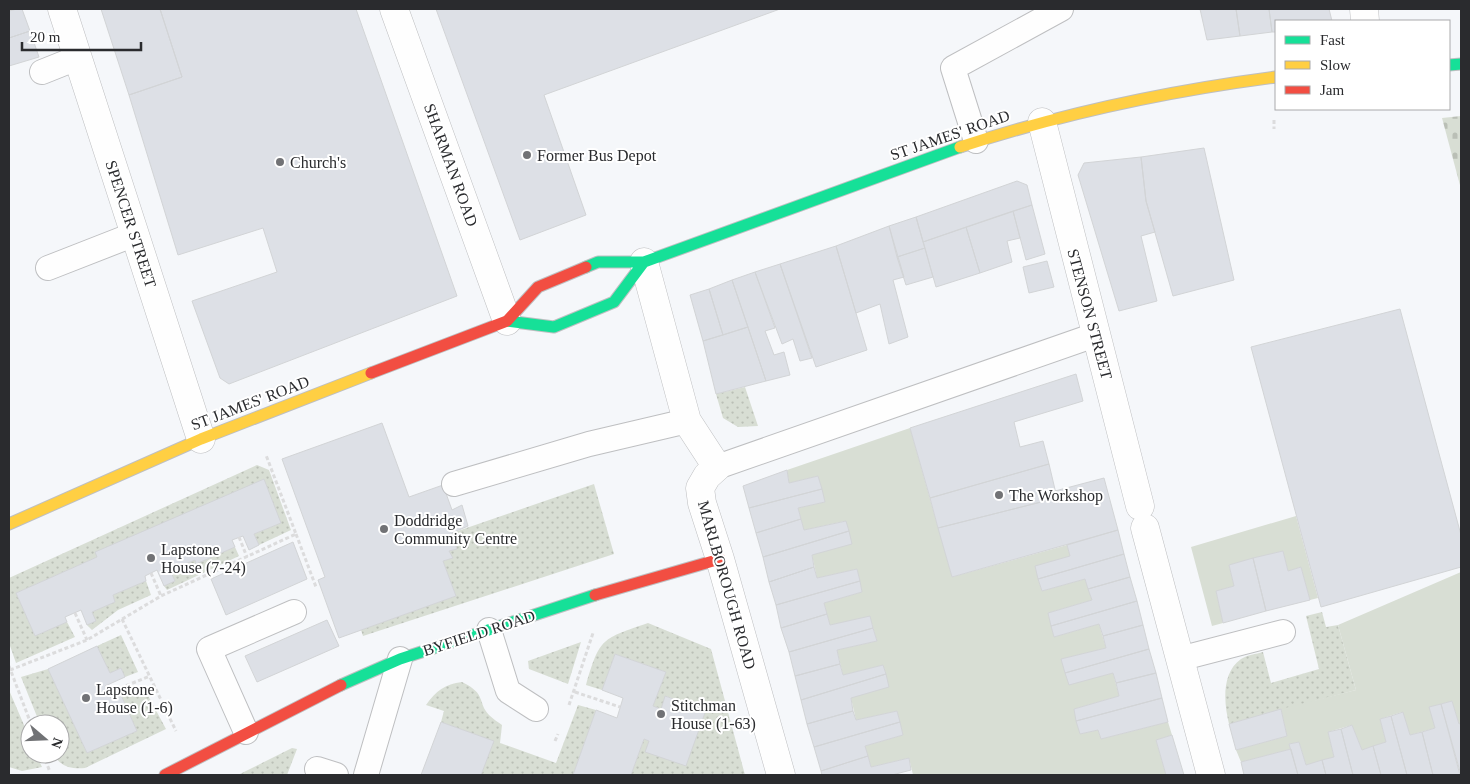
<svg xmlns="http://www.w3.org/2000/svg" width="1470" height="784" viewBox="0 0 1470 784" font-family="'Times New Roman',serif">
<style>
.grass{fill:url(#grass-dots)}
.cemetery{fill:url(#cemetery-stones)}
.garden{fill:#d8ded4}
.building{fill:#dde0e6;stroke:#d2d4d6}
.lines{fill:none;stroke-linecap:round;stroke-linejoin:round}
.lane-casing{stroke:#bebfc1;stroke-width:26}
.street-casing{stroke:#bebfc1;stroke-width:29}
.fast-casing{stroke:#bebfc1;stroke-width:13}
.slow-casing{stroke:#bebfc1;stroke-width:13}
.jam-casing{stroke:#bebfc1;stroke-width:13}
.path{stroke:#dcdcdd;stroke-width:3;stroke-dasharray:4 2.5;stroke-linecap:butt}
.lane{stroke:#fefefe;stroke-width:24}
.street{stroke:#fefefe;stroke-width:28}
.fast{stroke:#16e098;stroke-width:11}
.slow{stroke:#ffcf43;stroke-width:11}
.jam{stroke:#f24e42;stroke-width:11}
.poi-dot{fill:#717275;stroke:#fff;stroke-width:2}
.labels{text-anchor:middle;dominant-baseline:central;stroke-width:4;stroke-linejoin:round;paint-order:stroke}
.street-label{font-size:16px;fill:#2a2b2e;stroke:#fff}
.poi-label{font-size:16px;fill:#2a2b2e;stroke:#fff;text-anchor:start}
</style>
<defs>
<pattern id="grass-dots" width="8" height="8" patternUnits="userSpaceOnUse" patternTransform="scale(1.25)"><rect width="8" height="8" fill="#d8ded4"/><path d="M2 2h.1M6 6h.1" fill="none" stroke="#babfb6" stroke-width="1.8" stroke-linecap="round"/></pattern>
<pattern id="cemetery-stones" width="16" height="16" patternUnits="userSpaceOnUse" patternTransform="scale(1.25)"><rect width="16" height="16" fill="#d8ded4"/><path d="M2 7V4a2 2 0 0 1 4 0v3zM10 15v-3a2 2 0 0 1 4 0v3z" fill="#babfb6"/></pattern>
</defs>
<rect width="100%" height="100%" fill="#f5f7fa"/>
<path class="grass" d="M745,387L758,426L738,427L723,418L716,394Z
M257,465L269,470L291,530L259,545L254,534L281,523L97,557L16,593L35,636L67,622L75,637L16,663L9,643V578Z
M594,484L614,554L363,636L361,630L456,596L443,561L452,558L449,551L456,549L452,533Z
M235,547L239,556L167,590L164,586L175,581L170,570L195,560L196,563Z
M146,581L151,595L118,610L92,630L87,625L95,621L92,612L115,602L113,595Z
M1322,612L1326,627L1338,625L1356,690L1229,724C1224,704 1221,673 1241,659C1247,655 1256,654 1263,652L1271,683L1319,669L1306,616Z
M648,623L711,649L745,775H631L644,739L649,741L706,710L666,696L661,709L653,706L666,672L615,654L602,690L586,685C600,637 602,639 648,623Z
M121,635L138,672L125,677L121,668L110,673L97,646Z
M581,642L568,684L529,669L528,661Z
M48,669L87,753L137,731L121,695L144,688L166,729L85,768C71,769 60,767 54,754H60V724H40L21,677Z
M462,682C487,694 477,702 489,715C493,719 498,722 502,725L500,743L556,763L578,705L596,710L573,775H481L493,741L441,722L444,711L426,705C436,691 445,684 462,682Z
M9,690L30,739V754H36L42,767L22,771L9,767Z
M292,748L297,749L287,775H238Z"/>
<path class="cemetery" d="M1461,116V189L1442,118Z"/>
<path class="garden" d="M910,428L952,577L1067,545L1070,556L1038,579L1042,591L1085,579L1092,600L1048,613L1054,637L1099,624L1106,648L1062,659L1069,684L1113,673L1119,696L1074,709L1080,734L1098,730L1101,739L1168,722L1172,735L1156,740L1166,775H913L909,758L871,767L865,746L903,735L897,711L856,720L851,698L886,674L883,665L843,675L837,650L877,641L870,617L830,625L824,603L862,592L857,569L817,578L812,555L849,531L845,521L804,530L798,508L825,502L818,476L789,483L787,470Z
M1296,516L1318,598L1310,600L1301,567L1288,571L1283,551L1229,565L1234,586L1216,591L1223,623L1212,626L1191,547Z
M1461,572V723L1459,724L1452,701L1430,707L1435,728L1410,735L1402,712L1380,719L1386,742L1362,750L1352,725L1328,732L1334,757L1306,765L1299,742L1289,744L1291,749L1241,762L1236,750L1287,736L1281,709L1356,690L1338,625Z"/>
<path class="building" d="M17,9H22L30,31L9,38V11Z
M101,9H160L182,77L129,95Z
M160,9H356L457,296L229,384L220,378L192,301L277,272L263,228L178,255L129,95L182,77Z
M436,9H780L544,95L586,215L520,240Z
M1200,9H1236L1240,36L1207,40Z
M1236,9H1269L1272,32L1240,36Z
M1269,9H1329L1332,21H1276V32H1272Z
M30,31L39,57L9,66V38Z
M1204,148L1234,280L1173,296L1146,201L1141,157Z
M1141,157L1146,201L1155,232L1141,236L1157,301L1119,311L1078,175L1084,163Z
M1017,181L1027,185L1032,205L923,242L916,217Z
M1032,205L1045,254L1026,260L1013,211Z
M1013,211L1020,238L1007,241L1012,262L980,273L966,227Z
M916,217L925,248L897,257L889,226Z
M889,226L904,277L893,280L908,337L889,344L880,304L856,313L836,246Z
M966,227L980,273L936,287L923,242Z
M836,246L867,350L816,367L780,264Z
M925,248L933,277L906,285L897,257Z
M1047,261L1054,287L1029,293L1023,267Z
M780,264L812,358L800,361L793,339L782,344L755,272Z
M755,272L775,328L765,331L774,355L784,352L790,375L766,381L732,280Z
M732,280L748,327L723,335L709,289Z
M709,289L723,335L703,341L690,295Z
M1400,309L1461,535V567L1321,607L1251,347Z
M748,327L766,381L716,394L703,341Z
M1076,374L1083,401L1014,422L1020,447L1043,441L1049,464L930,498L910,428Z
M382,423L409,497L443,485L452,510L462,505L468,526L452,533L457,549L449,551L453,558L443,561L456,596L339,638L318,580L325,577L282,459Z
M1049,464L1057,498L938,528L930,498Z
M787,470L789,483L818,476L822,489L749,508L743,486Z
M1104,478L1118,530L952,577L938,528L1057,498L1055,491Z
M264,479L281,523L254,534L259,545L249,550L243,536L232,540L235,547L196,564L195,560L170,570L175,581L164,586L157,570L145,576L146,581L113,595L115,602L92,612L96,621L87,625L81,610L65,617L67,622L35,636L16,593L97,557L95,552Z
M822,489L825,502L798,508L801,519L756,533L749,508Z
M801,519L804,530L846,521L849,531L763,557L756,533Z
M1118,530L1124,554L1038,579L1035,566L1070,556L1067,545Z
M849,531L852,544L812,555L814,567L769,582L763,557Z
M293,542L307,579L226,615L211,579Z
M1283,551L1288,571L1301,567L1310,600L1266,611L1253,558Z
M1124,554L1130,577L1088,589L1085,579L1042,591L1038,579Z
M1253,558L1266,611L1223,623L1216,591L1234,586L1229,565Z
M814,567L817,578L857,569L860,581L776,605L769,582Z
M1130,577L1137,601L1051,626L1048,613L1092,600L1088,589Z
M860,581L862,592L824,603L827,614L781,628L776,605Z
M1137,601L1143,625L1103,636L1099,624L1054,637L1051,626Z
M827,614L830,625L870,616L873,628L789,652L781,628Z
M327,620L339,646L257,682L245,656Z
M1143,625L1149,649L1065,673L1061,659L1106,648L1103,636Z
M873,628L877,641L837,650L840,664L795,676L789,652Z
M97,646L110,673L121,668L125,677L105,686L112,700L121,695L137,731L87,753L48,669Z
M1149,649L1156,673L1116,683L1113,673L1069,685L1065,673Z
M615,654L666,672L653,706L661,709L665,696L706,710L686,766L645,752L649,741L644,739L631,775H573L596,710L617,718L623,698L602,690Z
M840,664L843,675L883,665L886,674L801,700L795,676Z
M1156,673L1162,698L1076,721L1074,709L1119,696L1116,683Z
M886,674L889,687L851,698L853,711L807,724L801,700Z
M1162,698L1168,722L1101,739L1098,730L1080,734L1076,721Z
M1452,701L1459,724L1461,723V775L1441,704Z
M1441,704L1460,775H1433L1422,732L1435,728L1429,707Z
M1281,709L1287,736L1236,750L1229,724Z
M853,711L856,720L897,711L900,722L814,747L807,724Z
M1403,712L1410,735L1422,732L1433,775H1407L1391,716Z
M1391,716L1407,775H1381L1373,746L1386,742L1380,719Z
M441,722L494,741L481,775H421Z
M900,722L903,735L865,746L868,756L821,771L814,747Z
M1352,725L1362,750L1373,746L1381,775H1353L1341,729Z
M1341,729L1353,775H1326L1322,760L1334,757L1328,732Z
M1172,735L1184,775H1166L1156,740Z
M1299,742L1306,765L1322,760L1326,775H1298L1289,744Z
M1291,749L1298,775H1244L1241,762Z
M868,756L871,767L909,758L911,770L892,775H822L821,771Z"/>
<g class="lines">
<g class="lane-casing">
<path id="lane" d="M42,72L77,58
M976,141L953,68L1061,9
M48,268L135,234
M717,467L1095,335
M454,484L589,444L687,421
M489,630L508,691L536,709
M1179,659L1283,632
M246,732L209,649L294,612
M317,769L336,775
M366,775L400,659"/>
</g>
<g class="street-casing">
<path id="street" d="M62,9L201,439
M394,9L507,321
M1364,9L1365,21
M1042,122L1140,506
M644,262L687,421L717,467L707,476L700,488L702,503L720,559L781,775
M1145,528L1211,775"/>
</g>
<g class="fast-casing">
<path id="fast" d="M1449,65L1461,64
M586,267L598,262H644L960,147
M507,321L554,327L614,302L644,262
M341,685L400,659L595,595"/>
</g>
<g class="slow-casing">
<path id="slow" d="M960,147C1064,113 1168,91 1276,77
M9,524L201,439L371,373"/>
</g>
<g class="jam-casing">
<path id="jam" d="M371,373L507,321L538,287L586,267
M595,595L720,559
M165,775L341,685"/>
</g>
<path class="path" d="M1274,120V129
M296,534L316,587
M239,537L247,557
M151,573L161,596
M75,613L87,640
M122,619L176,731
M9,666L31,724
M10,670L87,640L161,596L296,534L266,455
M575,692L620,707
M108,693L150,676
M569,705L593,633
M555,741L558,734
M43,754L50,772"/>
<use href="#lane" class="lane"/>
<use href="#street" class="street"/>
<use href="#fast" class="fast"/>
<use href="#slow" class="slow"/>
<use href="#jam" class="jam"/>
</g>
<g class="poi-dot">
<circle cx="527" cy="155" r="5"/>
<circle cx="280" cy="162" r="5"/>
<circle cx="999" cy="495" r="5"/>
<circle cx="384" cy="529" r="5"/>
<circle cx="151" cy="558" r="5"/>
<circle cx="86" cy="698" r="5"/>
<circle cx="661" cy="714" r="5"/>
</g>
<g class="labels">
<g class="street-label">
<text transform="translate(950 135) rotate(-19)">ST JAMES' ROAD</text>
<text transform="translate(451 165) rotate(70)">SHARMAN ROAD</text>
<text transform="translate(131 224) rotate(72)">SPENCER STREET</text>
<text transform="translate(1090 314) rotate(75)">STENSON STREET</text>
<text transform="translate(250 403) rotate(-21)">ST JAMES' ROAD</text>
<text transform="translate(727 585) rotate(74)">MARLBOROUGH ROAD</text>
<text transform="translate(479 633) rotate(-18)">BYFIELD ROAD</text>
</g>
<g class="poi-label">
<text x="537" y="155">Former Bus Depot</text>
<text x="290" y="162">Church's</text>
<text x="1009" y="495">The Workshop</text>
<text x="394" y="520">Doddridge<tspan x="394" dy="18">Community Centre</tspan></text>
<text x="161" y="549">Lapstone<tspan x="161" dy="18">House (7-24)</tspan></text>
<text x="96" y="689">Lapstone<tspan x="96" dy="18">House (1-6)</tspan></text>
<text x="671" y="705">Stitchman<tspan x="671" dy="18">House (1-63)</tspan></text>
</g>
</g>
<rect width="1470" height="784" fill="none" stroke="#2a2b2e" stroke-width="20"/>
<rect x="1275" y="20" width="175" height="90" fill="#ffffff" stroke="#aaaaab"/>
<rect x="1285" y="36" width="25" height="8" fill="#16e098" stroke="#aaaaab"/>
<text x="1320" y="45" font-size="15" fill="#2a2b2e">Fast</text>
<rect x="1285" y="61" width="25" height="8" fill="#ffcf43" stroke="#aaaaab"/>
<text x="1320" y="70" font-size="15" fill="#2a2b2e">Slow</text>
<rect x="1285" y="86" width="25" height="8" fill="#f24e42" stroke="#aaaaab"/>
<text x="1320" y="95" font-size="15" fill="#2a2b2e">Jam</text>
<g transform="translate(45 739) rotate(109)"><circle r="24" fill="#ffffff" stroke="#aaaaab"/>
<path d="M0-4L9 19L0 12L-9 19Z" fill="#717275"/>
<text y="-8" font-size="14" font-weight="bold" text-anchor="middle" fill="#2a2b2e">N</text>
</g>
<path d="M22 42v8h119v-8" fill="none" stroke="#2a2b2e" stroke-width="2.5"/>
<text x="30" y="42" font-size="15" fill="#2a2b2e" stroke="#ffffff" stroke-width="4" paint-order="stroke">20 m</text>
</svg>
